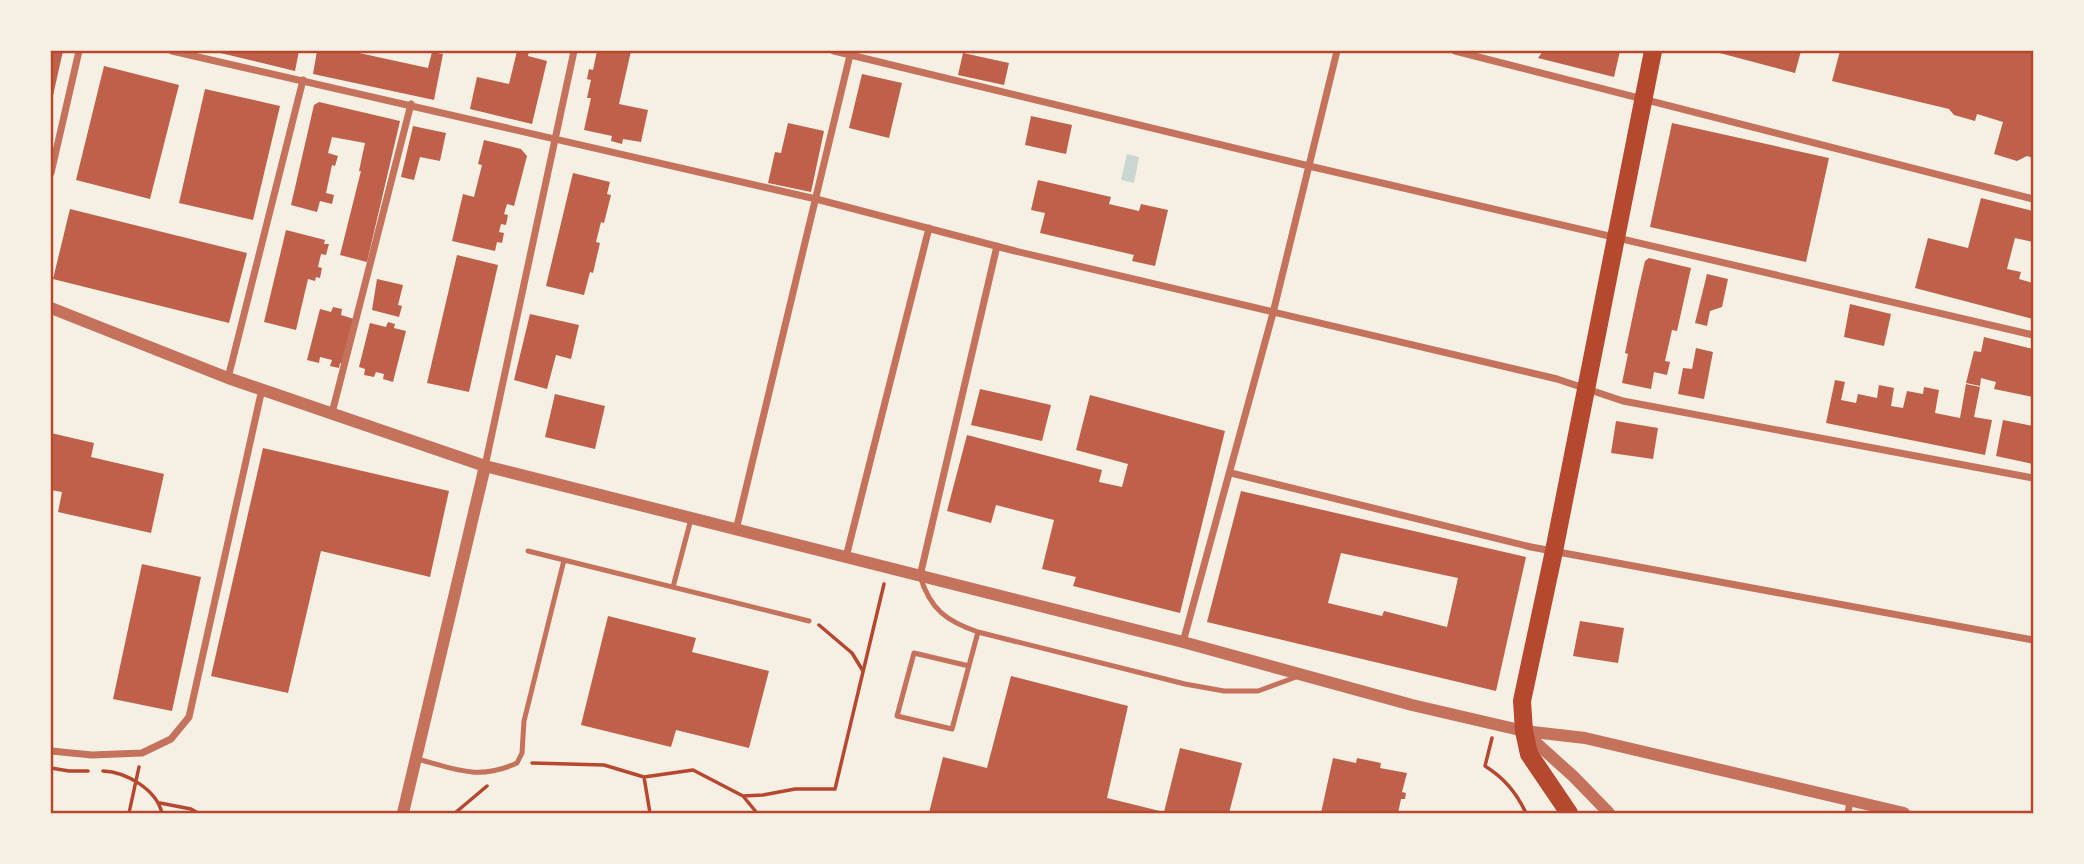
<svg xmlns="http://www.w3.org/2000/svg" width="2084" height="864" viewBox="0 0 2084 864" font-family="'Archivo Narrow',sans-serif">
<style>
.water{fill:#c9d6d2}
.building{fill:#bf614a;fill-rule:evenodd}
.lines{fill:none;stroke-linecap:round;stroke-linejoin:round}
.path{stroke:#b5482f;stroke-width:3.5}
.service{stroke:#c5725c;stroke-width:5}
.minor{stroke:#c5725c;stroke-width:7}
.tertiary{stroke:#c5725c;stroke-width:12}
.primary{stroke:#b5482f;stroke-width:18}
.neatline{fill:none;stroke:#b5482f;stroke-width:2.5}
</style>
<rect width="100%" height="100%" fill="#f6efe4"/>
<path class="water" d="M1127,154L1139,157L1134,183L1121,180Z"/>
<path class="building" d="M51,51H63L52,100H51Z
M212,51H299L295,71Z
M317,51H350L428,68L432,52L443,54L434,100L313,74Z
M517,51H529L528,56L547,61L532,124L470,109L477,77L509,84Z
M597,51H631L619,104L648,110L641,142L623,139L622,144L611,141L612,136L584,130L591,98H587L591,80L587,79L589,69L593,70Z
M1543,51H1620L1614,77L1538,58Z
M1712,51H1801L1795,73Z
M1840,51H2033V158L2027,156L2017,161L1994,154L2003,122L1977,114L1975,121L1954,115L1949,109L1832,81Z
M963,53L1009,63L1004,85L958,75Z
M104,66L179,85L150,199L76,180Z
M862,74L902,83L889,138L849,128Z
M205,89L280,106L253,220L179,203Z
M319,102L400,121L367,262L340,255L361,171H359L365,143L332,137L328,153L338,156L335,166L332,165L326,193L334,195L332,204L320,201L317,212L291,205L314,105Z
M1031,116L1072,125L1066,154L1025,145Z
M788,123L824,131L811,192L768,183L775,152L781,153Z
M1672,123L1829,158L1806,262L1650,227Z
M413,126L446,133L440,161L420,157L414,180L401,177Z
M484,140L521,149L527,156L514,206L507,204L504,214L508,215L506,225L501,224L499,232L504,233L502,243L497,242L495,251L452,241L463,194L474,197L482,165L478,164Z
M573,173L610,182L607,194L611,195L604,223L601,222L596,242L600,243L593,273L590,272L584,295L546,286Z
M1038,180L1111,197L1109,204L1139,211L1141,204L1168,210L1155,266L1132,261L1134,255L1040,233L1045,213L1031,210Z
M1981,198L2033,211V242L2015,238L2007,269L2021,272L2019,279L2033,283V319L1915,288L1928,238L1968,248Z
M70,209L247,253L229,323L53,279Z
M286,230L325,240L324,244H329L326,255L321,254L318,267L322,268L320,278L316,277L315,281L308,279L296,330L264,322Z
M457,255L498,265L469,392L427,383Z
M1649,258L1691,268L1677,331L1672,330L1665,361L1670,362L1667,375L1654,372L1651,389L1622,383L1628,354L1625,353L1638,291L1645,261Z
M1707,274L1728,279L1722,307L1710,311L1707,326L1695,323Z
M377,279L403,285L398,305L402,306L399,317L372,310Z
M1850,304L1891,314L1884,346L1844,337Z
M333,307L342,309L341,315L354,319L343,364L340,363L339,368L330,366L332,360L320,357L319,363L307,360L320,309L331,312Z
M530,314L579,325L571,359L556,355L547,389L514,380Z
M388,322L395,324L394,328L406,331L393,382L383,379L384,374L376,372L374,377L364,375L365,369L359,367L370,323L386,327Z
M1984,337L2033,349V397L1994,389L1996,382L1981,378L1980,386L1966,383L1974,351L1981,352Z
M1696,348L1713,352L1704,399L1678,394L1683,368L1692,369Z
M1835,380L1845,382L1841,400L1856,403L1858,394L1877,398L1879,385L1894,388L1891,406L1903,408L1907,391L1923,394L1924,387L1939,390L1935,413L1960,418L1966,384L1980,387L1974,417L1992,420L1985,455L1826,423Z
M980,389L1051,405L1042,441L971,425Z
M555,394L605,406L595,449L545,437Z
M1090,395L1225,431L1180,613L1073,586L1076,577L1042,569L1054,520L996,505L991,523L947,511L967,435L1102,470L1099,482L1122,487L1128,464L1076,450Z
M2003,420L2033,426V464L1996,456Z
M1616,421L1658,428L1653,459L1611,453Z
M51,433L94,443L91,457L164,474L151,533L58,512L62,492L51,490Z
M263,448L449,491L430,577L321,551L288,693L211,676Z
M1241,491L1526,557L1496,691L1207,622ZM1341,553L1458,578L1447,627L1384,611L1382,616L1328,603Z
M142,564L201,577L172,711L113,699Z
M608,616L696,638L692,652L769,671L749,748L676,730L671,747L581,725Z
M1580,621L1624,628L1618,663L1573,656Z
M1011,676L1128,706L1107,798L1164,812L1180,748L1242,763L1229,813H929L943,757L987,768Z
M1333,758L1356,763L1357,758L1381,763L1380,768L1407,773L1402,792L1406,793L1405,799H1401L1398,813H1321Z"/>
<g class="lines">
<path class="path" d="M819,625L852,653L863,671
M1492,738L1485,766C1504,778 1516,792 1526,813
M532,763L604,765L644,777L693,770L743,796L757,813
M51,768L69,771H88
M103,771C126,772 156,789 162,813
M644,777L650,813
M743,796L763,795L795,789H835L884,584
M160,803L191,809L198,813
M51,813H53
M129,813L139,767
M455,813L487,786"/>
<path class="service" d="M564,560L809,621
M920,576C930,609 946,621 978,632L1185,684L1224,691H1258L1296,677
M673,587L691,519
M969,666L914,653L897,716L952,729L978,632
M417,759C456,769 478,781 517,763L522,753L524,721L564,560L528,551"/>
<path class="minor" d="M172,51L816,199L1015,251L1557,379L1623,401L2033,478
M834,51L1309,166L2033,335
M1455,51L2033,199
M51,173L79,51
M228,378L303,80
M332,413L411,104
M485,466L574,51
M1231,473L1531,547L2033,640
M736,530L851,51
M846,557L929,228
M920,576L997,246
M1183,642L1273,313L1337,51
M51,751L92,755L142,753L171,739L189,717L262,389
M1848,813L1850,801"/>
<path class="tertiary" d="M51,308L228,378L485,466L1183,642L1412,705L1524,731L1585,738L1904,813
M1524,732L1573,776L1609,813
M403,813L485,466"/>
<path class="primary" d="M1569,813L1529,754L1524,731L1522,701L1554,551L1653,51"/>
</g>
<rect width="2084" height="864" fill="none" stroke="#f6efe4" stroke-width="105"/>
<rect x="52" y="52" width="1980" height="760" class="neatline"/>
</svg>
